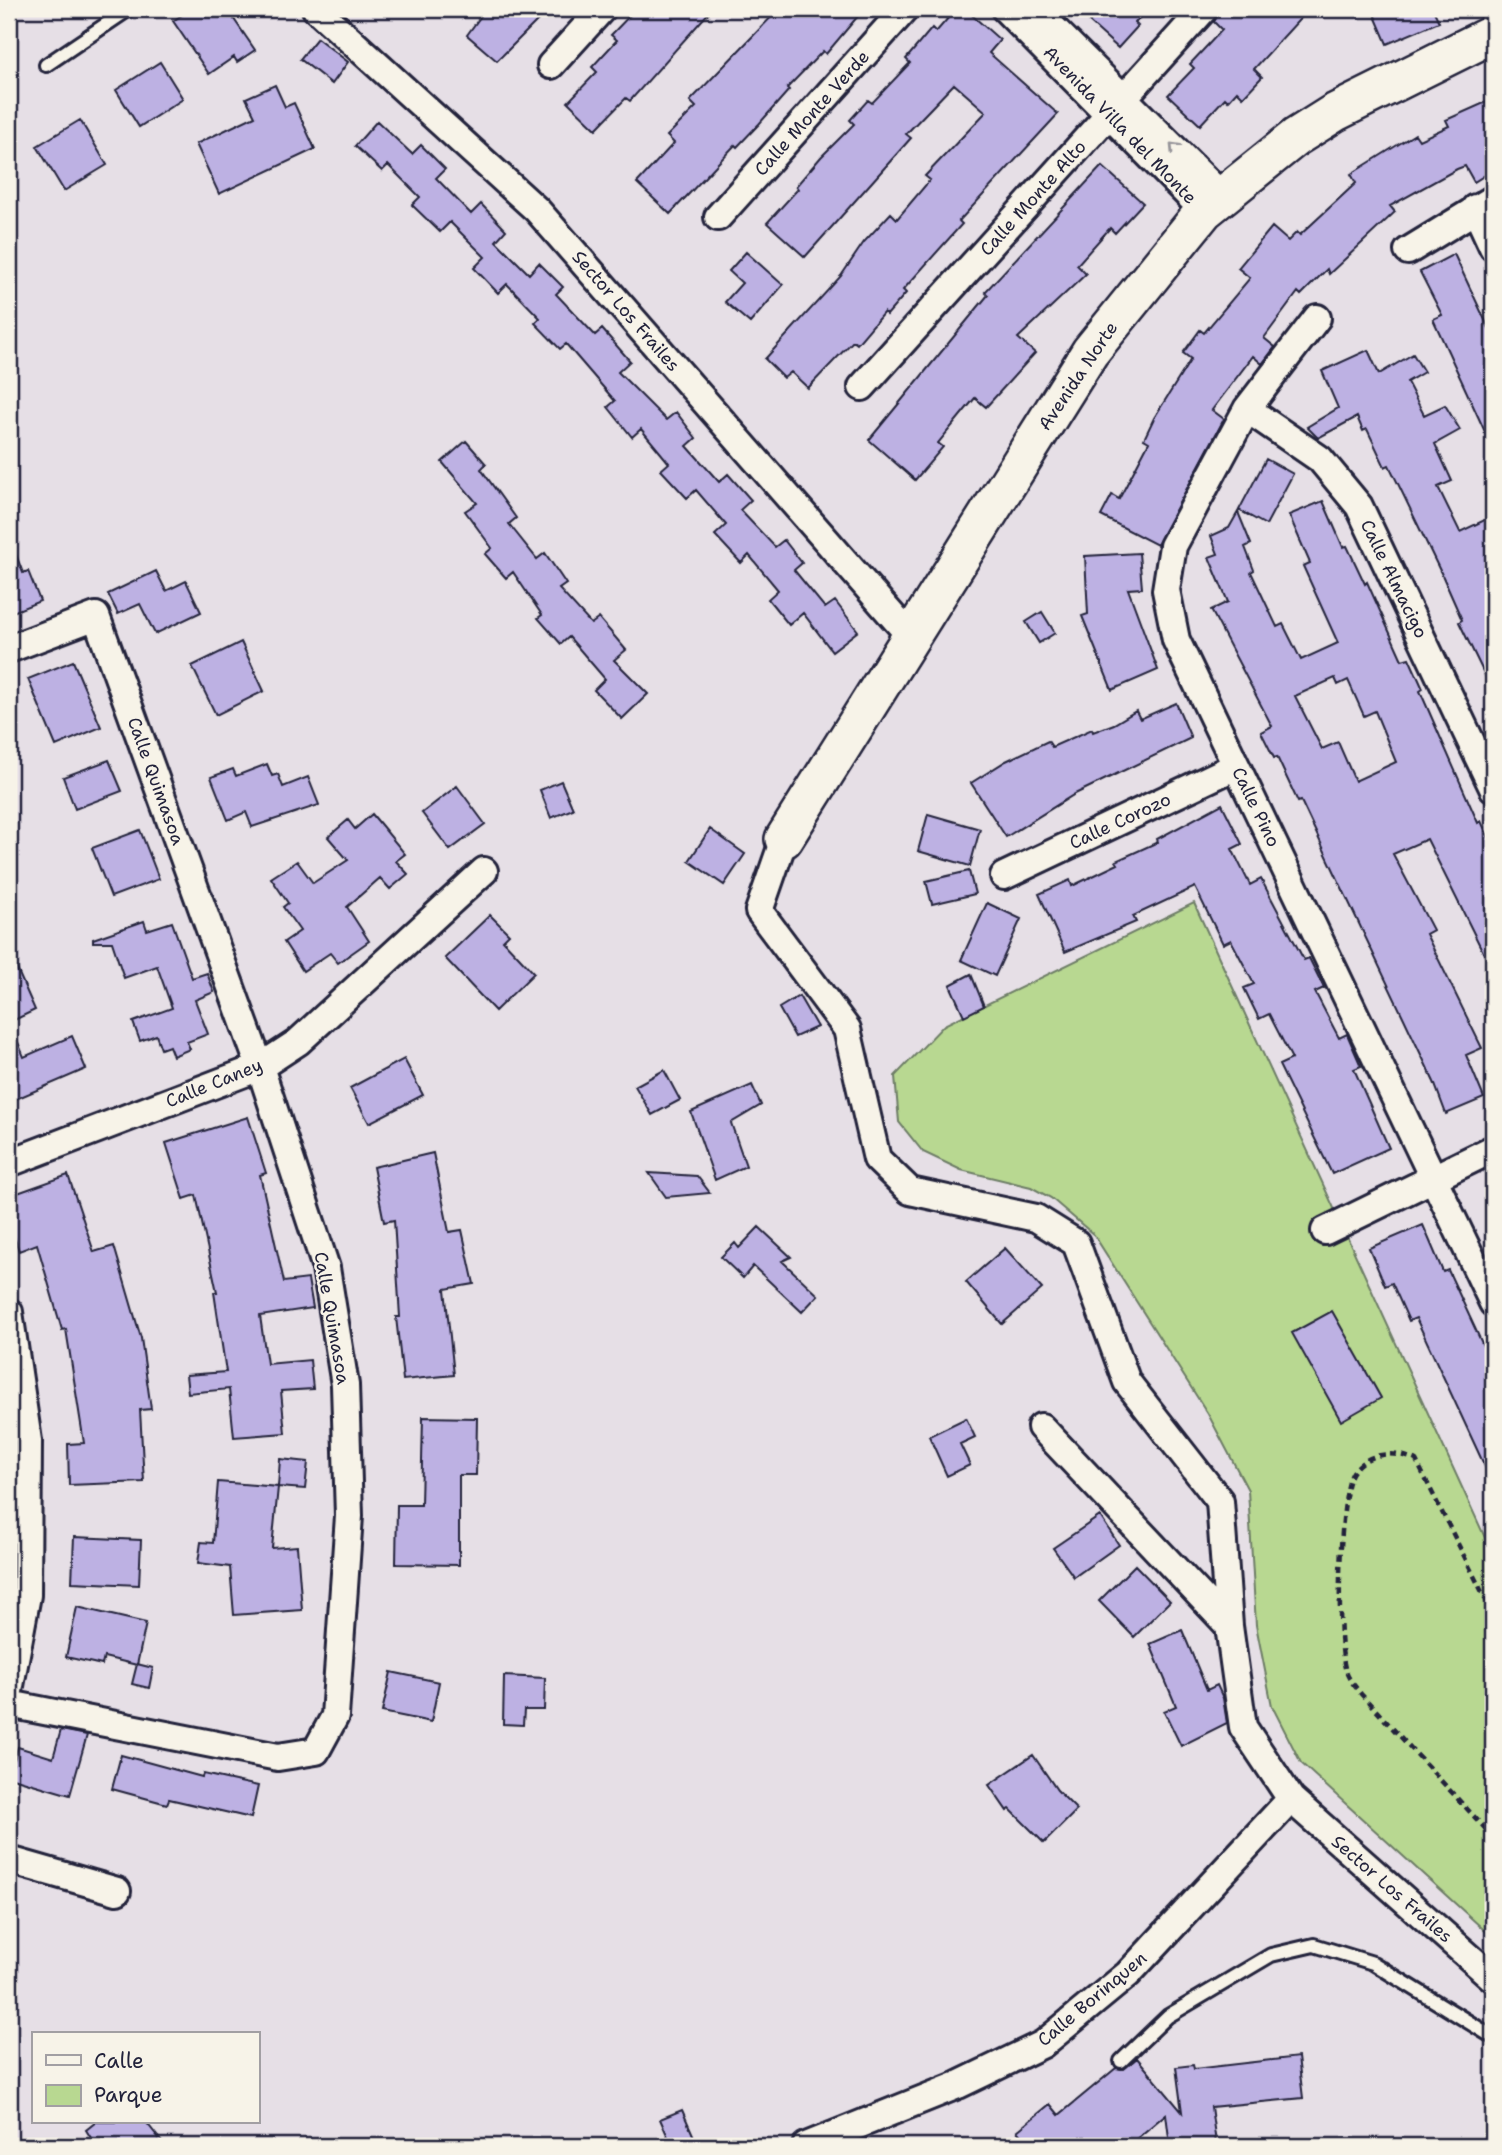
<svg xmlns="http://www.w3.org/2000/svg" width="1502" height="2155" viewBox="0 0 1502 2155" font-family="'Shantell Sans',sans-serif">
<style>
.green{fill:#b8d891;stroke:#6d7d66;stroke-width:2}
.building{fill:#bdb1e3;stroke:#22223b;stroke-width:2;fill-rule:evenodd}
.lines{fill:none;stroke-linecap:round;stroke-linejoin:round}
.lane-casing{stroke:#22223b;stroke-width:18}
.street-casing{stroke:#22223b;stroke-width:32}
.secondary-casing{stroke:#22223b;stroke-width:42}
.path{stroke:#22223b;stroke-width:4.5;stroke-dasharray:7 5;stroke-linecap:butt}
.lane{stroke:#f7f3e8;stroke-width:12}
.street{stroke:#f7f3e8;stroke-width:26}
.secondary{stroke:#f7f3e8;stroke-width:37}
.oneway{stroke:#97959a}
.labels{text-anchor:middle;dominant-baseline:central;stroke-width:5;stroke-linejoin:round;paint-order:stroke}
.street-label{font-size:18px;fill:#22223b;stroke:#f7f3e8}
</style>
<rect width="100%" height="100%" fill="#e6dfe6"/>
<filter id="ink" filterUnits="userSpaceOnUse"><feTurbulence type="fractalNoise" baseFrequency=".0143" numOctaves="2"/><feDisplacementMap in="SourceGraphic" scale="14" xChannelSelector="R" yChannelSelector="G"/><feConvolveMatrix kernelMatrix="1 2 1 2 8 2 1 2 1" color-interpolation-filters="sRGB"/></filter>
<g filter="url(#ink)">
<path class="green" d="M1194,903L1493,1555V1938L1301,1763L1272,1706L1256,1625L1248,1490L1208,1414L1094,1235L1051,1198L1031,1187L961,1170L923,1152L899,1122L895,1076L944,1025Z"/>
<path class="building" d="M191,9H227L255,50L237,62L234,57L209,74L173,21Z
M486,9H549L497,61L467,35Z
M636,9H712L630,101L626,98L596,129L568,102L597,72L592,67L617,40L611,35Z
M779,9H864L826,54L823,51L787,88L789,90L759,124L737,147L735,145L670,214L637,183L674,143L667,136L696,107L690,101Z
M956,9H965L1000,40L989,53L1058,114L959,221L962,224L903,290L906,293L887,315L884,312L857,344L853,341L808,388L791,372L784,378L765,359L841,276L864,242L891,213L897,219L930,180L925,176L986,112L954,84L906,134L911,138L805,257L767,223L798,189L796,186L821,157L854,124L850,120L868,100L872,103L910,63L906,59L932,28L936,32Z
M1101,9H1147L1135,23L1138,26L1118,48L1089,22Z
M1221,9H1309L1254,69L1262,77L1243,97L1237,91L1228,101L1225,98L1200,125L1168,95L1194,68L1190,64L1222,30L1214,22Z
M1372,9H1433L1439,22L1387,44Z
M317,38L348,62L332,84L300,59Z
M160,62L183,99L139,127L116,90Z
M275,85L285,107L294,103L315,149L219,194L196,144L255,116L246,98Z
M1493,99V170L1474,182L1465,166L1457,169L1390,206L1395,212L1329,274L1327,269L1301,295L1298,292L1264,338L1275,347L1262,364L1253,356L1212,410L1224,419L1157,545L1101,516L1112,495L1119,499L1149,442L1144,439L1154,418L1191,359L1183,353L1200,330L1204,333L1250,278L1238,268L1272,227L1288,241L1297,232L1300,235L1356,183L1351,174L1415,134L1419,140L1449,126L1446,120Z
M80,120L107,165L64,191L37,146Z
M377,121L412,154L421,145L445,169L436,178L471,214L481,204L506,230L496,241L529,274L539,263L563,287L556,294L595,335L602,329L630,361L618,372L666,420L676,412L696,438L687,446L719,482L728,474L751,500L740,510L775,547L784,540L802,563L794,570L825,608L835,601L858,631L832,651L803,613L789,625L768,599L778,590L749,555L741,563L715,535L726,525L696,490L687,498L661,470L669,463L641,429L632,437L608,407L615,401L566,344L560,349L535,323L540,318L507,284L498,293L474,268L485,257L450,222L440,232L412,205L420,197L388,165L382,171L355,146Z
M1102,166L1143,203L1115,233L1110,228L1077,265L1086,274L1018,338L1035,353L986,407L975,398L938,443L943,447L915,480L869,440L988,295L985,292Z
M746,252L783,285L750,323L725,302L742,283L729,271Z
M1454,254L1493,337V449L1433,319L1442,315L1420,272Z
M1368,350L1379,374L1413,354L1424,372L1407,382L1424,415L1445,405L1460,430L1435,444L1452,481L1438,487L1460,532L1493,516V692L1459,622L1462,620L1443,577L1389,465L1385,467L1367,429L1363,431L1357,417L1318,438L1307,427L1338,408L1322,371Z
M466,441L486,464L481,469L516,518L509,524L537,559L545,553L566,584L559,589L591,624L599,618L626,650L614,660L648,694L622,719L594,690L605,679L569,637L561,644L538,618L542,615L513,572L506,578L485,554L492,548L465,511L477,503L442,462Z
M1266,459L1293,474L1266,525L1239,510Z
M1323,501L1343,547L1347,546L1365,584L1367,582L1402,660L1409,658L1423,689L1420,691L1478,823L1481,821L1493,847V972L1427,839L1393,854L1433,930L1426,934L1482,1048L1466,1055L1484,1098L1446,1114L1434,1082L1301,801L1298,802L1277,757L1274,758L1261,732L1272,726L1211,610L1228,602L1209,557L1218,554L1211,536L1229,528L1238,512L1251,544L1245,547L1254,570L1251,572L1277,627L1283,624L1301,660L1338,643L1303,566L1310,563L1289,515ZM1335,678L1338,685L1348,680L1364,716L1375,711L1396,762L1355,781L1338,742L1322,749L1295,696Z
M10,539L23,573L28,571L40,601L13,612L9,602Z
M1139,553L1142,588L1128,589L1158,670L1112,690L1082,616L1088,614L1085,556Z
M156,571L166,591L186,581L201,612L155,634L140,604L118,614L108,594Z
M1042,612L1055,633L1039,643L1026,622Z
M241,642L264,691L216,715L192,666Z
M73,661L101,727L56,746L28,679Z
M1176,703L1191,738L1075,794L1006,837L971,783L1006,761L1048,741L1052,747L1092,729L1093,732L1114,724L1136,711L1140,719Z
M109,760L122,791L75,809L63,777Z
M267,764L272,776L278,774L283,787L308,777L319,805L252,827L246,812L228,820L211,777L233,769L236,776Z
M561,781L573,809L551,818L540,790Z
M457,786L485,824L450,850L422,813Z
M1222,804L1242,844L1232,849L1250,885L1261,879L1304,960L1309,958L1324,988L1315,992L1339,1038L1347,1034L1361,1066L1354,1069L1389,1148L1332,1174L1279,1065L1292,1059L1269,1014L1259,1019L1244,988L1254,984L1231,940L1223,944L1195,887L1133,916L1136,922L1065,952L1039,894L1070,880L1072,886L1118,864L1116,861L1158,842L1157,839Z
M372,814L405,854L396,861L408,874L390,889L380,878L347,907L369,941L338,963L330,953L303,971L284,942L300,931L283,907L288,903L271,878L297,861L313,883L348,860L328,837L348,820L355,829Z
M928,814L980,829L970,866L918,851Z
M710,829L745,854L724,885L689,861Z
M140,830L159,879L111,897L92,848Z
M969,871L975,894L932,904L926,881Z
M987,903L1021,919L995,976L961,960Z
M490,915L509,934L503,940L534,973L495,1011L445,958Z
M144,921L147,930L172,922L192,978L207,973L214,992L195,1000L208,1034L187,1042L190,1049L173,1056L169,1046L161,1049L156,1035L140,1041L133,1022L172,1008L157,966L124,978L112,942H93V939Z
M9,951L35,1010L10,1022L24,1057L72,1036L86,1069L9,1102Z
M971,974L984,1006L964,1016L950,985Z
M799,996L817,1027L795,1037L779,1008Z
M404,1059L423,1095L369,1123L350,1088Z
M664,1070L680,1100L652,1115L635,1086Z
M752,1085L761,1105L731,1123L746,1166L715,1180L691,1112Z
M248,1117L266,1173L260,1175L284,1282L308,1279L313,1308L260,1316L267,1364L310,1360L313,1389L281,1391L285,1433L234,1437L229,1389L188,1393L186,1375L226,1372L214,1292H217L196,1195L184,1199L166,1143Z
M433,1153L449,1232L462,1230L474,1284L445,1289L454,1375L403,1380L396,1317H400L394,1220L384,1222L373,1167Z
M649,1173L697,1176L710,1193L666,1197Z
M68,1175L94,1252L114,1246L141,1338L151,1409L140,1410L144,1482L69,1485L68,1444L84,1443L66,1329L62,1330L37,1244L19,1251L9,1221V1196Z
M1423,1225L1443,1272L1448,1270L1493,1367V1484L1416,1318L1409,1321L1392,1283L1385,1286L1369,1248Z
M759,1227L791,1257L782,1261L818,1295L802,1312L753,1266L743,1278L721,1257L735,1243L739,1248Z
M1005,1248L1042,1289L1002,1324L966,1282Z
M1332,1311L1381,1398L1341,1421L1292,1333Z
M423,1417L477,1418L476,1475H459V1565L396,1564L397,1505H421Z
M966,1418L975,1437L960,1444L970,1465L947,1476L929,1436Z
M280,1459L308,1462L305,1489L278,1487Z
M218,1482L278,1487L272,1548L297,1546L302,1610L234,1615L230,1567L198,1563L201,1542L213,1543Z
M1100,1516L1119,1545L1074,1577L1053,1548Z
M74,1537L141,1540L139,1585L72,1582Z
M1135,1565L1170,1601L1134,1637L1099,1601Z
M77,1607L146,1623L137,1665L104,1657L102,1665L66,1657Z
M1182,1630L1207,1690L1217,1685L1223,1698L1227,1723L1181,1746L1164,1711L1176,1706L1150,1644Z
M137,1664L153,1668L149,1688L132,1684Z
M391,1672L439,1682L431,1722L382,1712Z
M504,1676L545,1678L544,1710H524L523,1725L503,1724Z
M61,1730L87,1735L70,1795L9,1777L18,1747L53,1758Z
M121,1755L202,1777L203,1774L258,1786L251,1818L169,1799L167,1804L112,1789Z
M1033,1755L1057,1790L1077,1810L1044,1843L1010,1809L1007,1811L989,1785Z
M1298,2057L1303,2098L1211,2107L1216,2143L1170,2146L1166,2114L1128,2146H1030L1017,2131L1050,2104L1059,2115L1116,2068L1124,2069L1137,2058L1182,2112L1176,2067L1193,2065L1194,2069Z
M682,2110L698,2146H672L660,2119Z
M96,2122H146L165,2146H96L86,2130Z"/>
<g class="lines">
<g class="lane-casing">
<path id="lane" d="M46,65L129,9
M1121,2061L1168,2016L1271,1955L1314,1945L1373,1963L1493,2037"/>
</g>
<g class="street-casing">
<path id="street" d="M316,9L537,210L911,637
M1005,9L1204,211
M1034,9L1222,196
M551,65L602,9
M1475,208L1493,247
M718,217L905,9
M1408,251L1493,199
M1317,318L1247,409L1173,546L1166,590L1176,640L1493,1303
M862,387L1204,9
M1247,409L1320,459L1359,506L1493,788
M9,649L96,616L260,1067L326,1268L345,1385L349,1516L335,1716L316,1751L278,1757L9,1704
M784,839L759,911L847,1029L877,1159L910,1191L1036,1218L1076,1243L1127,1382L1220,1501L1229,1626L1243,1727L1291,1799L1493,1978
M1004,876L1236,766
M9,1163L260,1067L298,1042L484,871
M1325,1231L1493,1149
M9,1312L28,1441L27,1595L9,1691
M1041,1427L1229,1626
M9,1860L117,1891
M806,2146L958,2085L1043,2044L1128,1974L1291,1799"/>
</g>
<g class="secondary-casing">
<path id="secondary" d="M784,839L1090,352L1204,211L1296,137L1334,113L1493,34"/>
</g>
<path class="path" d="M1493,1614L1416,1460C1395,1451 1368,1451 1353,1472C1338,1494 1336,1645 1346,1671C1348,1679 1356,1687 1361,1694L1493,1837"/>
<use href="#lane" class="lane"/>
<use href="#street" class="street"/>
<use href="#secondary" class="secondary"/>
</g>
<defs><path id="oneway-chevron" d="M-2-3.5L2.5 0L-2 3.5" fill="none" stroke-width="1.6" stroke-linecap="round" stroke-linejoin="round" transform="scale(1.75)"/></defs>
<use class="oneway" href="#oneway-chevron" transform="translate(1174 147) rotate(-134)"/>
</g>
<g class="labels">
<g class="street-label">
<text transform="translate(812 113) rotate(-48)">Calle Monte Verde</text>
<text transform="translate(1120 125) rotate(46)">Avenida Villa del Monte</text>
<text transform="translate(1033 198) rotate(-48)">Calle Monte Alto</text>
<text transform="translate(626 311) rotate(49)">Sector Los Frailes</text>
<text transform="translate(1078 376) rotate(-56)">Avenida Norte</text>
<text transform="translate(1394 579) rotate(64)">Calle Almacigo</text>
<text transform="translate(156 781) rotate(70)">Calle Quimasoa</text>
<text transform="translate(1256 807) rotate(64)">Calle Pino</text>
<text transform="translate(1120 821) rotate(-25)">Calle Corozo</text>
<text transform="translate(214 1083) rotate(-22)">Calle Caney</text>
<text transform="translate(332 1318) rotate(80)">Calle Quimasoa</text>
<text transform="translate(1392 1889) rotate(41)">Sector Los Frailes</text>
<text transform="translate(1092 1999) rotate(-40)">Calle Borinquen</text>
</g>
</g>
<rect width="1502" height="2155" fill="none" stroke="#f7f3e8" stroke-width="35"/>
<rect x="18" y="18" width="1467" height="2120" fill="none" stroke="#22223b" stroke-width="2.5" filter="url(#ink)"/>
<rect x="32" y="2032" width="228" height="91" fill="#f7f3e8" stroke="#a29fa3" stroke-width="2"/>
<rect x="46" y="2055" width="35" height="10" fill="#f7f3e8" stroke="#a29fa3" stroke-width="2"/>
<text x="94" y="2068" font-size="21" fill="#22223b">Calle</text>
<rect x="46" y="2085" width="35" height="21" fill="#b8d891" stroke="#a29fa3" stroke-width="2"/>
<text x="94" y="2102" font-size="21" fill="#22223b">Parque</text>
</svg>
